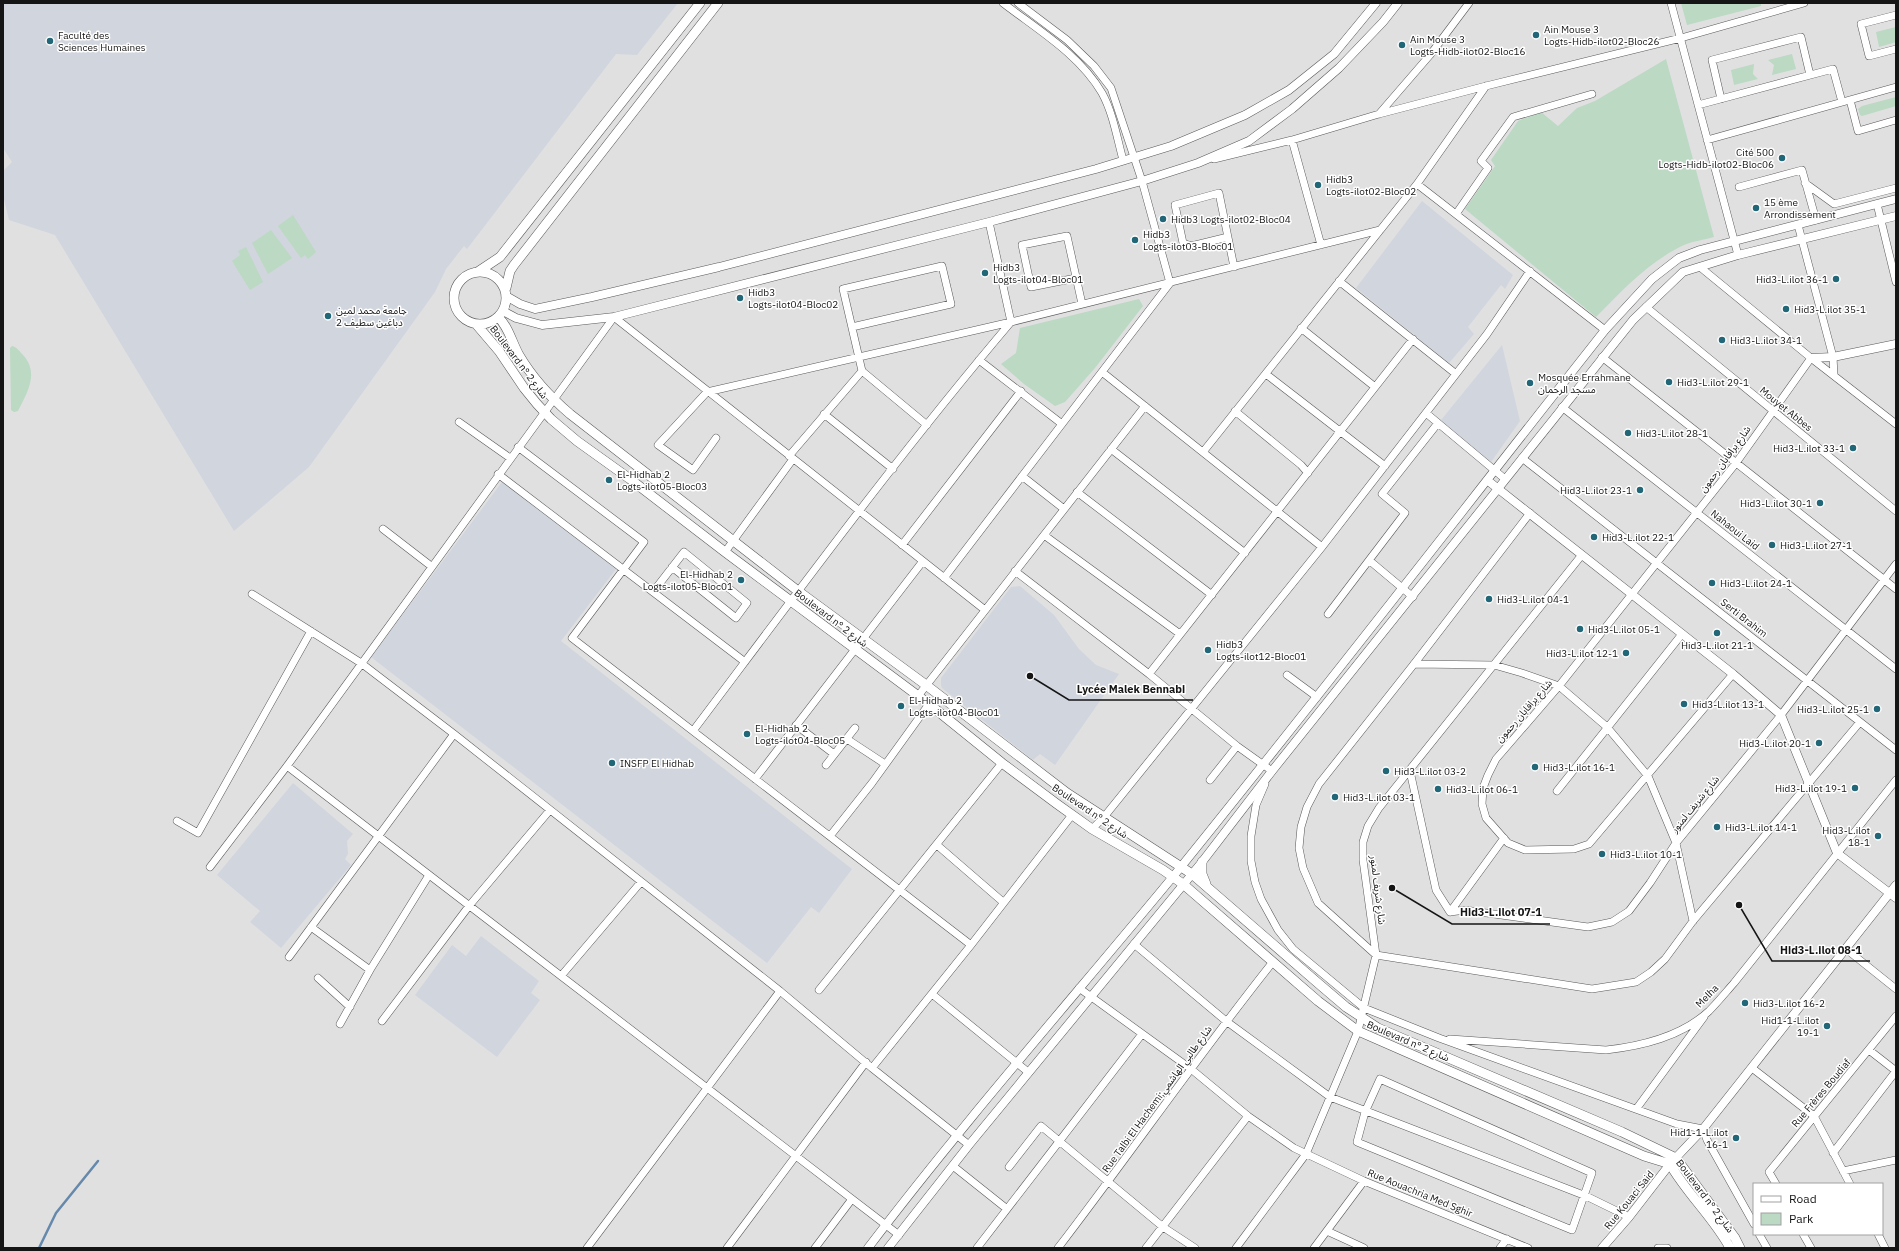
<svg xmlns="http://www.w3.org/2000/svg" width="1899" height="1251" viewBox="0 0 1899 1251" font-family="'IBM Plex Sans','Noto Sans Arabic',sans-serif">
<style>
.built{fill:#d1d5dd}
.green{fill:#bbd9c3}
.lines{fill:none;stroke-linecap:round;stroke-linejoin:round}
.stream{stroke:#6689ab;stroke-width:2.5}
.minor-casing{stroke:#59595a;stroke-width:8}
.tertiary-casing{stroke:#59595a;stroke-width:9}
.secondary-casing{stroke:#59595a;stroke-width:10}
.minor{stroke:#fff;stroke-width:7}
.tertiary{stroke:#fff;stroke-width:8}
.secondary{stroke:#fff;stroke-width:9}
.poi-dot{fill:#216777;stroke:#fff;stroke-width:1.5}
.labels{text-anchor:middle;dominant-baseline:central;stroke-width:3;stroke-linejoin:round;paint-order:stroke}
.poi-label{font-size:10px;fill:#151516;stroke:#fff;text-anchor:start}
.street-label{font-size:10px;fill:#151516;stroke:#fff}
.leader{fill:none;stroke:#151516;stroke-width:1.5}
.callout-dot{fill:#151516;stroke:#fff;stroke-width:1.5}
.callout-label{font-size:11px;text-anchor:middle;font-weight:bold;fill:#151516;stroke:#fff;stroke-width:3;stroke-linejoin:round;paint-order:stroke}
</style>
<rect width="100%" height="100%" fill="#e0e0e1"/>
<path class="built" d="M3,3H678L637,55L616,54L467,249L464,246L446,269L435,292L309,467L234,531L55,235L9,220L3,195V171L12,162L3,148Z
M1422,201L1513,275L1505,289L1501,285L1468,327L1474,334L1449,363L1356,288Z
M1502,345L1520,421L1491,462L1441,420Z
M502,482L616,569L561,641L852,869L819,913L811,907L767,963L371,657Z
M1020,586L1054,615L1079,649L1096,665L1119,674L1055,765L1040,754L1033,760L942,688L941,685V678L1011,587Z
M293,783L353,834L347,841L348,854L345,859L351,865L281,948L250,922L260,911L217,875Z
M481,936L539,981L531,993L540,1000L497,1057L415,995L452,945L466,956Z"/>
<path class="green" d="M1681,3H1761V6L1687,25Z
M1896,27V42L1879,47L1876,32Z
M1792,54L1796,69L1772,75L1774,65L1768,60Z
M1666,59L1714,237C1704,240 1693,241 1684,245C1648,262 1623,290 1596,317L1465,209L1495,166L1491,160L1518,121L1541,112L1558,126L1577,108L1595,101Z
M1754,64L1753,74L1758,79L1734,85L1731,70Z
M1896,97V106L1862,116L1860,115L1858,109L1862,106Z
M293,215L316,252L308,259L305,255L301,258L278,226Z
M271,230L292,258L268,274L252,243Z
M246,247L263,282L250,290L232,261L240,255L238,251Z
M1139,299L1143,306L1095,368L1065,402L1055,406L1024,384L1001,364L1016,353L1020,328Z
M12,346C17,347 20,352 24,356C39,374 27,393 18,411L14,412L11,410L10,348Z"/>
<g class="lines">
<path class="stream" d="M39,1248L56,1213L98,1161"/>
<g class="minor-casing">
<path id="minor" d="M1003,3C1038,30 1079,54 1102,93C1113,113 1117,138 1123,160
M1671,3L1738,255
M1896,15L1861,24L1869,56L1896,49
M1721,99L1712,60L1801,37L1810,75
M1850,100L1858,131L1896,120
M1698,105L1833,69L1842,102
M1379,114L1430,55L1469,3
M1292,140L1321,245
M1707,140L1896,87
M1214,159L1292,140L1379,114L1486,86L1681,38L1804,3
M1805,183L1834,204L1896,188
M1417,184L1605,330
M1739,187L1802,170L1816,220
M1877,204L1896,282
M1456,214L1488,168L1481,161L1513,117L1592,94
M1798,225L1833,357L1834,375
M1228,237L1191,246L1183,243L1175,205L1219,193L1234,267
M1700,267L1811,358L1896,424
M1076,278L1031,287L1022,245L1067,236L1082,304
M1339,281L1456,374
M1646,307L1896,511
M852,327L951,304L942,266L843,289L862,371L927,425
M1301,328L1375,387
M1602,357L1896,589
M979,360L1062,424
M1102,372L1322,547
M1266,374L1385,466
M1562,407L1896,669
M1235,411L1301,465L1308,473
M1426,413L1505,479
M824,414L893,469
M459,422L510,458
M716,438L693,470L658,445L707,392L1011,322L1380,230
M518,447L644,542L572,638L971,945
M1111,449L1245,553
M1203,452L1417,184L1486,86
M789,456L862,371
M1522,458L1896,750
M498,474L745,662
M1022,476L1064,509
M1077,492L1212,595
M1530,513L1414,664L1319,784L1307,807L1301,827L1299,848L1303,868L1318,903L1376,955L1592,989L1636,982L1651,972L1665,959L1693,921L1860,722
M383,529L431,566
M1044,535L1180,634
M902,545L1021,391
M725,552L793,459
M1370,561L1413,597
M1015,571L1149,674L1237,746L1272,771
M944,578L1170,283L1142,181L1111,88L1094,66L1067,40L1018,3
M653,592L684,552L747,603L736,618L672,567
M252,594L361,663L454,734L780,991L872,1068L969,1145
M1328,614L1405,513L1382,494L1438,423
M1414,664L1494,665L1522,673L1559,686L1607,727L1648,776L1676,843L1693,921
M1149,674L1413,339
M1733,674L1589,844L1574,849L1525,850L1508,843L1486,818L1482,804L1483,788L1488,775L1496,759L1559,686L1736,463L1811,358
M1287,675L1317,697
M918,696L1145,406
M796,725L834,754
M693,731C797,593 899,454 1011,322L989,222
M847,739L885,764
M826,765L855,728
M287,766L899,1235
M1410,771L1436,890L1450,912L1465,910L1588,927L1612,922L1629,911L1650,883L1676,843L1781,715L1896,564
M755,779L923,561
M1210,780L1237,746
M1265,784L1256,805L1251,836V861L1255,882L1261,899L1278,930L1293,949L1364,1008L1439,1038L1677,1124L1703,1129L1707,1140L1754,1224
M1557,791L1682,634
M177,821L198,833L311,631
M1092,829L1104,817L1322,547L1487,334L1530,271
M830,836L872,783L929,704
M937,845L1003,902
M210,867L287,766L614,317L985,610
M1450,912L1504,838
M311,927L370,970
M1134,944L1226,1021L1330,1097L1586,1196L1629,1217
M1846,949L1896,989
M289,957L454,734
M561,976L641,882
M318,978L350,1007
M1079,988L1191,1069L1248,1116L1294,1148L1364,1181L1528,1248
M819,990L1002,763
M932,994L1028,1072
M382,1021L469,906L550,810
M340,1024L370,970L429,875
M1450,1039L1606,1050C1642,1046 1681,1037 1709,1011C1718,1002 1726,992 1734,983L1896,780
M1869,1050L1896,1071
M872,1068L971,945L1072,815
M1752,1068L1814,1116L1850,1184
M1380,1079L1592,1173L1572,1230L1357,1142L1365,1112Z
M1637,1108L1704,1017
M1833,1153L1896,1071
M953,1166L1007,1209
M1009,1167L1041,1126L1163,1227L1195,1248
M1843,1171L1896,1160
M1776,1184L1769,1172L1896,1016
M1327,1231L1364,1248
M1759,1234L1767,1248
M1803,1234L1811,1248
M1878,1234L1885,1248
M587,1248L780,991
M727,1248L866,1062
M815,1248L852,1199
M977,1248L1142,1034
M1058,1248C1130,1154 1198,1056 1272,963
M1146,1248L1248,1116
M1236,1248L1306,1154L1358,1031L1376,955L1363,860V842L1368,826L1379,808L1581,556
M1314,1248L1364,1181
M1500,1248L1507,1239
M1658,1248H1667"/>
</g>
<g class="tertiary-casing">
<path id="tertiary" d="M506,296L520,304L535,309L592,297L719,267L1096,169L1171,146L1245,115L1289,90L1334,54L1376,3
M503,311L516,318L542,325L614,317L989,222L1142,181L1198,163L1249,141L1292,109L1339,68L1383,22L1398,3
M1811,358L1833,357L1896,344
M1487,480L1733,674L1781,715L1837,853L1896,898
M868,1248C966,1119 1073,998 1176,873C1321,694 1462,511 1605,330L1652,279L1679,258L1700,250L1896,199
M888,1248L969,1145L1202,862L1272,771L1633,320L1683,272L1738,255L1896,216
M1602,1248L1629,1217L1670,1164L1703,1129L1896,885"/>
</g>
<g class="secondary-casing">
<path id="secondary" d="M479,271L500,257L700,3
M454 298a26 26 0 1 1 52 0a26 26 0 1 1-52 0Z
M506,288L510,271L514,265L718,3
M498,317C509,327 512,343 519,355C533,379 549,396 570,414L798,591L926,685L1067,793L1192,874L1319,984L1346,1007L1378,1028L1622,1132L1676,1158L1735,1238L1740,1248
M476,324L499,351L524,388L537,404L551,419L577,441L630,479L725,552L929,704L1002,763L1057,804L1092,829L1163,870L1183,884L1318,1001L1358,1031L1644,1156L1670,1164C1687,1194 1714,1218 1730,1248
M1202,862V874L1206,884"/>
</g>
<use href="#minor" class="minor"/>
<use href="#tertiary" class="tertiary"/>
<use href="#secondary" class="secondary"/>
</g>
<g class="poi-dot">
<circle cx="1536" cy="35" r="4"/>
<circle cx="50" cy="41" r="4"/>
<circle cx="1402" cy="45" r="4"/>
<circle cx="1782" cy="158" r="4"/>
<circle cx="1318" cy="185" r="4"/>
<circle cx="1756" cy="208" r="4"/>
<circle cx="1163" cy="219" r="4"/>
<circle cx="1135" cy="240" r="4"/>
<circle cx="985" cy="273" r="4"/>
<circle cx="1836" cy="279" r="4"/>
<circle cx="740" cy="298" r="4"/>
<circle cx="1786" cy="309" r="4"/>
<circle cx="328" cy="316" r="4"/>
<circle cx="1722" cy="340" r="4"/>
<circle cx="1669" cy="382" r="4"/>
<circle cx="1530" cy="383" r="4"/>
<circle cx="1628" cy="433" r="4"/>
<circle cx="1853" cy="448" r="4"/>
<circle cx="609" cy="480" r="4"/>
<circle cx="1640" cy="490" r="4"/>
<circle cx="1820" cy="503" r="4"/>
<circle cx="1594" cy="537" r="4"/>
<circle cx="1772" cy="545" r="4"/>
<circle cx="741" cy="580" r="4"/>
<circle cx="1712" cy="583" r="4"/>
<circle cx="1489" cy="599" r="4"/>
<circle cx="1580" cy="629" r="4"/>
<circle cx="1717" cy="633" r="4"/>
<circle cx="1208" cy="650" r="4"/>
<circle cx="1626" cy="653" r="4"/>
<circle cx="1684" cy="704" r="4"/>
<circle cx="901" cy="706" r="4"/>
<circle cx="1877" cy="709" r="4"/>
<circle cx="747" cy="734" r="4"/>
<circle cx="1819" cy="743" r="4"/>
<circle cx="612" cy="763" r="4"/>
<circle cx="1535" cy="767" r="4"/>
<circle cx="1386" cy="771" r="4"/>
<circle cx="1855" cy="788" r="4"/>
<circle cx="1438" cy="789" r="4"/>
<circle cx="1335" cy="797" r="4"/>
<circle cx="1717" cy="827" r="4"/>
<circle cx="1878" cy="836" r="4"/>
<circle cx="1602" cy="854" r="4"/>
<circle cx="1745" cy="1003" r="4"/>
<circle cx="1827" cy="1026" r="4"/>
<circle cx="1736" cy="1138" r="4"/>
</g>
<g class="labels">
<g class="poi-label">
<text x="1544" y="29">Ain Mouse 3<tspan x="1544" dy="12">Logts-Hidb-ilot02-Bloc26</tspan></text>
<text x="58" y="35">Faculté des<tspan x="58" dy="12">Sciences Humaines</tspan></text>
<text x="1410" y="39">Ain Mouse 3<tspan x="1410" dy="12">Logts-Hidb-ilot02-Bloc16</tspan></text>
<text x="1774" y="152" text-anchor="end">Cité 500<tspan x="1774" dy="12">Logts-Hidb-ilot02-Bloc06</tspan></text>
<text x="1326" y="179">Hidb3<tspan x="1326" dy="12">Logts-ilot02-Bloc02</tspan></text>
<text x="1764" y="202">15 ème<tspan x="1764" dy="12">Arrondissement</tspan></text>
<text x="1171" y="219">Hidb3 Logts-ilot02-Bloc04</text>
<text x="1143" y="234">Hidb3<tspan x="1143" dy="12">Logts-ilot03-Bloc01</tspan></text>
<text x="993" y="267">Hidb3<tspan x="993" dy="12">Logts-ilot04-Bloc01</tspan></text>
<text x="1828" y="279" text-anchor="end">Hid3-L.ilot 36-1</text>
<text x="748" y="292">Hidb3<tspan x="748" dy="12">Logts-ilot04-Bloc02</tspan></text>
<text x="1794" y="309">Hid3-L.ilot 35-1</text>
<text x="336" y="310">جامعة محمد لمين<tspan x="336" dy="12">دباغين سطيف 2</tspan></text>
<text x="1730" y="340">Hid3-L.ilot 34-1</text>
<text x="1538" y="377">Mosquée Errahmane<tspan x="1538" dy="12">مسجد الرحمان</tspan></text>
<text x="1677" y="382">Hid3-L.ilot 29-1</text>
<text x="1636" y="433">Hid3-L.ilot 28-1</text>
<text x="1845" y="448" text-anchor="end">Hid3-L.ilot 33-1</text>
<text x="617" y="474">El-Hidhab 2<tspan x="617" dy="12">Logts-ilot05-Bloc03</tspan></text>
<text x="1632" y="490" text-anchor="end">Hid3-L.ilot 23-1</text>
<text x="1812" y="503" text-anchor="end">Hid3-L.ilot 30-1</text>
<text x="1602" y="537">Hid3-L.ilot 22-1</text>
<text x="1780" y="545">Hid3-L.ilot 27-1</text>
<text x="733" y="574" text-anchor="end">El-Hidhab 2<tspan x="733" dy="12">Logts-ilot05-Bloc01</tspan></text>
<text x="1720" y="583">Hid3-L.ilot 24-1</text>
<text x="1497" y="599">Hid3-L.ilot 04-1</text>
<text x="1588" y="629">Hid3-L.ilot 05-1</text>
<text x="1216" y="644">Hidb3<tspan x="1216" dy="12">Logts-ilot12-Bloc01</tspan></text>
<text x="1717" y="645" text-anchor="middle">Hid3-L.ilot 21-1</text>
<text x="1618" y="653" text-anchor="end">Hid3-L.ilot 12-1</text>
<text x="909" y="700">El-Hidhab 2<tspan x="909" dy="12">Logts-ilot04-Bloc01</tspan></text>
<text x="1692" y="704">Hid3-L.ilot 13-1</text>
<text x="1869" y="709" text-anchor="end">Hid3-L.ilot 25-1</text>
<text x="755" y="728">El-Hidhab 2<tspan x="755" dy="12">Logts-ilot04-Bloc05</tspan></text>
<text x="1811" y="743" text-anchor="end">Hid3-L.ilot 20-1</text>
<text x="620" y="763">INSFP El Hidhab</text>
<text x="1543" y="767">Hid3-L.ilot 16-1</text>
<text x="1394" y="771">Hid3-L.ilot 03-2</text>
<text x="1847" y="788" text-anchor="end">Hid3-L.ilot 19-1</text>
<text x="1446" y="789">Hid3-L.ilot 06-1</text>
<text x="1343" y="797">Hid3-L.ilot 03-1</text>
<text x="1725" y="827">Hid3-L.ilot 14-1</text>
<text x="1870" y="830" text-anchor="end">Hid3-L.ilot<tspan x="1870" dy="12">18-1</tspan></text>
<text x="1610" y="854">Hid3-L.ilot 10-1</text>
<text x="1753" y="1003">Hid3-L.ilot 16-2</text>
<text x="1819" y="1020" text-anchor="end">Hid1-1-L.ilot<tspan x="1819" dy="12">19-1</tspan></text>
<text x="1728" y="1132" text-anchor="end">Hid1-1-L.ilot<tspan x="1728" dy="12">16-1</tspan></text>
</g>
<g class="street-label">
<text transform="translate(519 362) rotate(53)">Boulevard n° شارع 2</text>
<text transform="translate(1786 409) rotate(39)">Mouyet Abbes</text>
<text transform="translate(1725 459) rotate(-54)">شارع برافابان رحمون</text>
<text transform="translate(1735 530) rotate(38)">Nahaoui Laid</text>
<text transform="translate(831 618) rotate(37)">Boulevard n° شارع 2</text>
<text transform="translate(1744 618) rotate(38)">Serti Brahim</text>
<text transform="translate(1524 711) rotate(-49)">شارع برافابان رحمون</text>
<text transform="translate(1695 804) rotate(-51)">شارع شريف لمنور</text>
<text transform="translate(1090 811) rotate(34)">Boulevard n° شارع 2</text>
<text transform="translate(1378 890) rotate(83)">شارع شريف لمنور</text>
<text transform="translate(1707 996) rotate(-45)">Melha</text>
<text transform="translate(1408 1041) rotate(23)">Boulevard n° شارع 2</text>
<text transform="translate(1821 1093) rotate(-50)">Rue Frères Boudiaf</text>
<text transform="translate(1157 1099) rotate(-54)">Rue Talbi El Hachemi;شارع طالبي الهاشمي</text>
<text transform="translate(1420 1193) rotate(22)">Rue Aouachria Med Sghir</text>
<text transform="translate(1705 1196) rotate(53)">Boulevard n° شارع 2</text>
<text transform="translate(1629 1200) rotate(-51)">Rue Kouaci Said</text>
</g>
</g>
<path class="leader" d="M1030 676L1069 700H1193M1392 888L1452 924H1550M1739 905L1772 961H1870"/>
<g class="callout-dot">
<circle cx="1030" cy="676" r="4"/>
<circle cx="1392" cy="888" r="4"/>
<circle cx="1739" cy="905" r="4"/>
</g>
<g class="callout-label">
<text x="1131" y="693">Lycée Malek Bennabi</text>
<text x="1501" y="916">Hid3-L.ilot 07-1</text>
<text x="1821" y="954">Hid3-L.ilot 08-1</text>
</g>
<rect width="1899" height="1251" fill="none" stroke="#151516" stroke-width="8"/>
<rect x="1753" y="1183" width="130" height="52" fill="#ffffff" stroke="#a1a1a2"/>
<rect x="1761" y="1196" width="20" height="6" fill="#ffffff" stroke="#a1a1a2"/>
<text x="1789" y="1203" font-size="12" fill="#151516">Road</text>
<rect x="1761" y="1213" width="20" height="12" fill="#bbd9c3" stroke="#a1a1a2"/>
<text x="1789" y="1223" font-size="12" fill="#151516">Park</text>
</svg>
